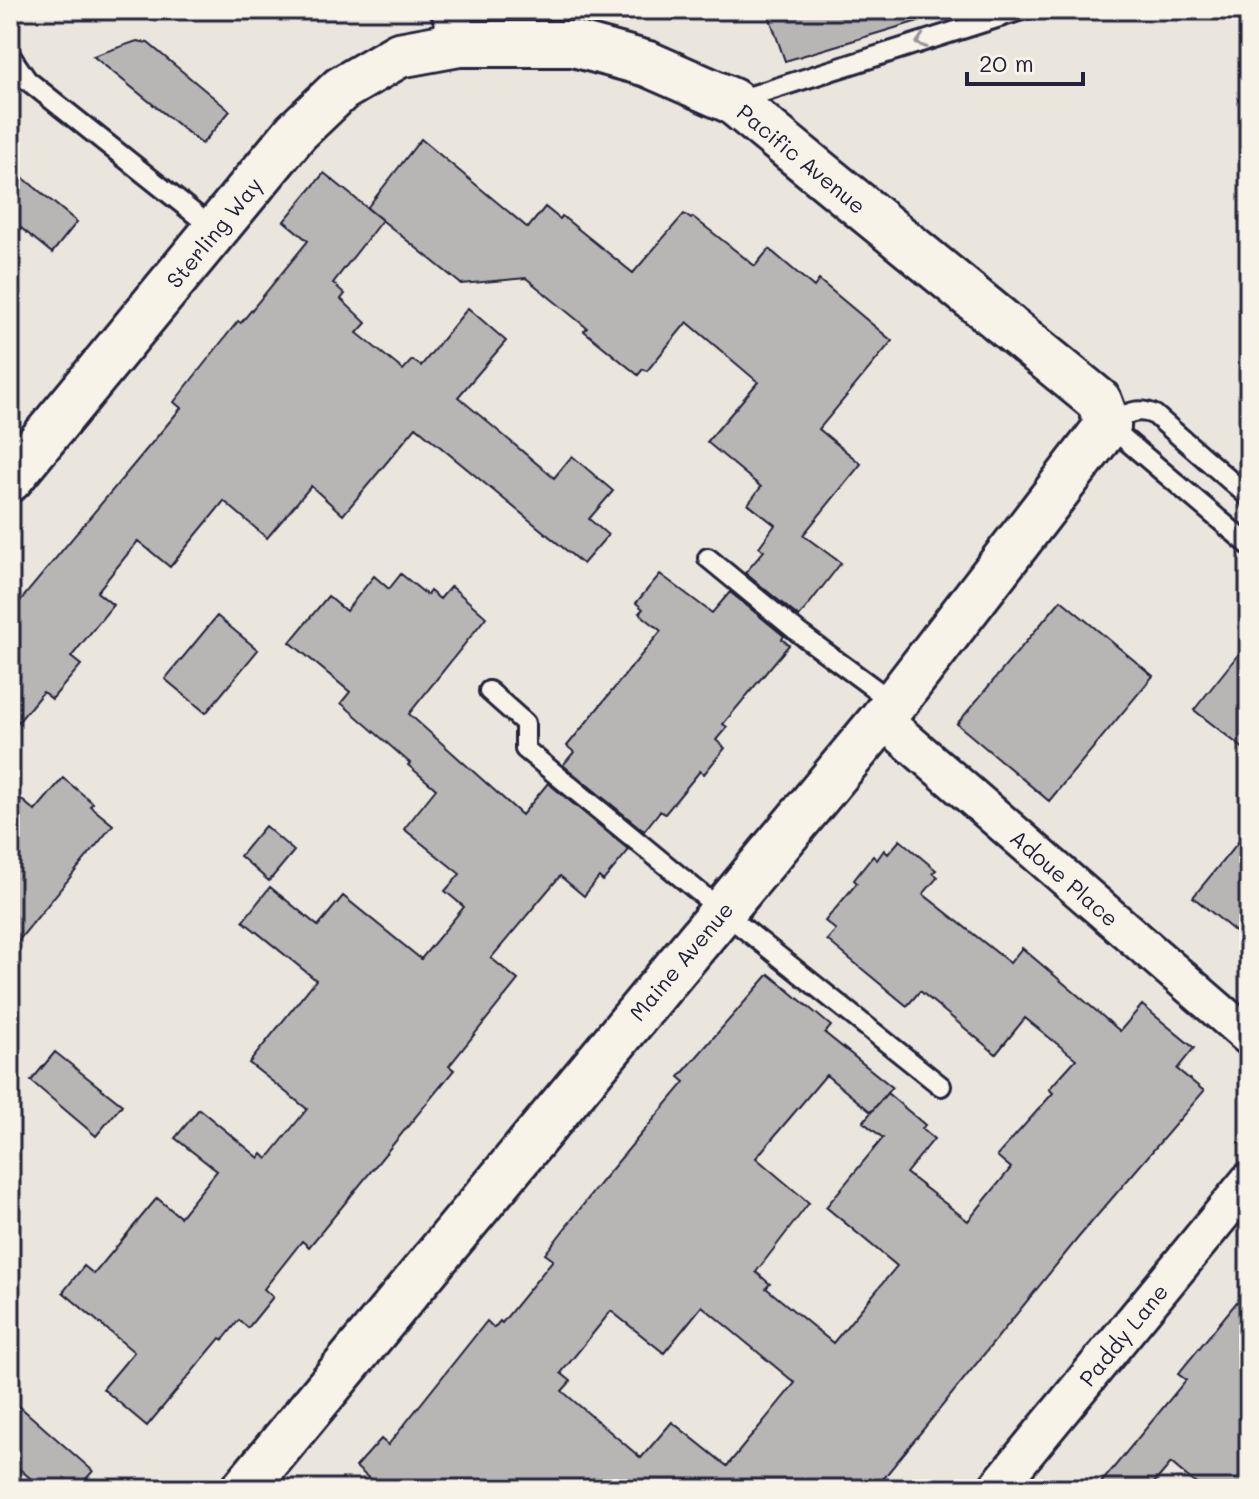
<svg xmlns="http://www.w3.org/2000/svg" width="1259" height="1499" viewBox="0 0 1259 1499" font-family="Mali,sans-serif">
<style>
.building{fill:#b8b6b5;stroke:#22223b;stroke-width:2;fill-rule:evenodd}
.lines{fill:none;stroke-linecap:round;stroke-linejoin:round}
.lane-casing{stroke:#22223b;stroke-width:24}
.street-casing{stroke:#22223b;stroke-width:42}
.secondary-casing{stroke:#22223b;stroke-width:50}
.lane{stroke:#f7f3e8;stroke-width:18}
.street{stroke:#f7f3e8;stroke-width:36}
.secondary{stroke:#f7f3e8;stroke-width:44}
.oneway{stroke:#97959a}
.labels{text-anchor:middle;dominant-baseline:central;stroke-width:6;stroke-linejoin:round;paint-order:stroke}
.street-label{font-size:22px;fill:#22223b;stroke:#f7f3e8}
</style>
<rect width="100%" height="100%" fill="#eae6de"/>
<filter id="ink" filterUnits="userSpaceOnUse"><feTurbulence type="fractalNoise" baseFrequency=".0125" numOctaves="2"/><feDisplacementMap in="SourceGraphic" scale="16" xChannelSelector="R" yChannelSelector="G"/><feConvolveMatrix kernelMatrix="1 2 1 2 8 2 1 2 1" color-interpolation-filters="sRGB"/></filter>
<g filter="url(#ink)">
<path class="building" d="M767,10H926L928,18L785,61Z
M137,41L148,43L230,111L202,144L93,56Z
M421,139L528,228L545,207L560,219L562,216L633,273L684,214L691,219L693,217L755,266L769,249L814,287L819,280L892,341L819,429L861,464L803,535L841,563L799,617L745,573L764,551L759,547L775,525L748,504L761,487L707,442L758,382L687,322L647,371L643,369L638,375L584,331L587,328L526,278L461,284L367,208Z
M10,167L77,222L52,253L10,219Z
M324,173L382,220L333,283L345,294L341,299L366,323L357,333L403,370L412,360L421,366L468,308L506,341L458,397L554,478L572,456L613,491L589,519L608,535L583,564L416,427L343,515L311,486L267,538L224,501L170,567L138,541L97,592L113,605L71,657L81,665L52,699L43,692L10,732V613L181,408L174,402L238,321L241,323L308,241L284,221Z
M401,574L427,595L430,591L440,599L451,586L486,617L409,714L522,815L548,783L629,850L603,881L599,877L584,896L560,876L491,958L518,980L449,1066L454,1070L309,1247L302,1241L264,1289L273,1297L248,1328L239,1320L223,1340L220,1338L147,1426L103,1389L134,1352L63,1292L84,1266L94,1274L157,1198L180,1217L217,1171L175,1138L199,1109L259,1158L262,1154L267,1159L307,1109L249,1063L316,980L243,921L270,887L318,926L343,896L421,959L464,907L445,891L460,874L404,829L436,789L408,765L410,763L341,703L350,692L290,642L328,596L346,611L374,576L389,589Z
M660,574L712,613L730,592L784,636L782,639L789,645L723,724L727,727L716,740L725,748L704,774L700,771L665,814L660,811L644,831L563,765L574,752L567,746L661,631L639,613L643,609L636,603Z
M1061,600L1153,676L1049,801L957,724Z
M217,616L258,650L206,713L165,679Z
M1249,641V753L1194,710Z
M63,778L93,803L90,806L113,825L10,951V790L35,811Z
M265,826L294,851L269,881L240,856Z
M1249,829V943L1193,897Z
M900,840L936,870L933,873L938,877L923,894L1010,963L1022,948L1120,1031L1142,1005L1194,1048L1177,1069L1204,1091L1078,1238L875,1489H381L356,1467L381,1439L388,1445L487,1321L494,1328L500,1321L502,1323L553,1260L545,1254L601,1182L685,1082L679,1077L769,974L831,1026L825,1033L892,1087L871,1112L826,1075L756,1158L809,1203L756,1272L770,1284L766,1288L833,1343L897,1266L826,1207L883,1138L863,1122L887,1093L925,1125L922,1129L934,1139L906,1173L968,1221L1011,1168L997,1156L1053,1093L1049,1089L1076,1059L1025,1018L996,1054L920,991L907,1006L827,940L836,930L825,921L857,883L854,880L873,856L877,860L884,850L888,854ZM702,1306L795,1383L727,1466L672,1422L641,1458L562,1391L571,1381L561,1373L611,1311L664,1353Z
M55,1052L122,1105L96,1136L31,1081Z
M1249,1287V1489H1202L1171,1463L1149,1489H1096L1186,1380L1178,1374Z
M10,1398L93,1471L77,1489H43L10,1461Z"/>
<g class="lines">
<g class="lane-casing">
<path id="lane" d="M10,55L27,80L215,230
M735,101L1022,10
M1249,497L1155,415C1136,406 1124,415 1108,425L1249,545
M708,558L799,633L894,703
M489,691L525,723V749L722,911L941,1086"/>
</g>
<g class="street-casing">
<g id="street">
<path d="M450,10L459,44"/>
<path id="s1" d="M882,719L1249,1037"/>
<path id="s2" d="M996,1489L1249,1181"/>
</g>
</g>
<g class="secondary-casing">
<g id="secondary">
<path id="s3" d="M10,479L296,132L341,89L399,55L459,44H574L648,64L732,101L1099,401L1108,425L882,719L244,1489"/>
</g>
</g>
<use href="#lane" class="lane"/>
<use href="#street" class="street"/>
<use href="#secondary" class="secondary"/>
</g>
<defs><path id="oneway-chevron" d="M-2-3.5L2.5 0L-2 3.5" fill="none" stroke-width="1.6" stroke-linecap="round" stroke-linejoin="round" transform="scale(2)"/></defs>
<use class="oneway" href="#oneway-chevron" transform="translate(921 42) rotate(162)"/>
</g>
<g class="labels">
<g class="street-label">
<text stroke="none"><textPath href="#s3" startOffset="1014">Pacific Avenue</textPath></text>
<text stroke="none"><textPath href="#s3" startOffset="320">Sterling Way</textPath></text>
<text stroke="none"><textPath href="#s1" startOffset="242">Adoue Place</textPath></text>
<text transform="translate(681 961) rotate(-50)">Maine Avenue</text>
<text stroke="none"><textPath href="#s2" startOffset="200">Paddy Lane</textPath></text>
</g>
</g>
<rect width="1259" height="1499" fill="none" stroke="#f7f3e8" stroke-width="40"/>
<rect x="20" y="20" width="1219" height="1459" fill="none" stroke="#22223b" stroke-width="3" filter="url(#ink)"/>
<path d="M967 72v12h116v-12" fill="none" stroke="#22223b" stroke-width="4"/>
<text x="979" y="72" font-size="24" fill="#22223b" stroke="#f7f3e8" stroke-width="6" paint-order="stroke">20 m</text>
</svg>
